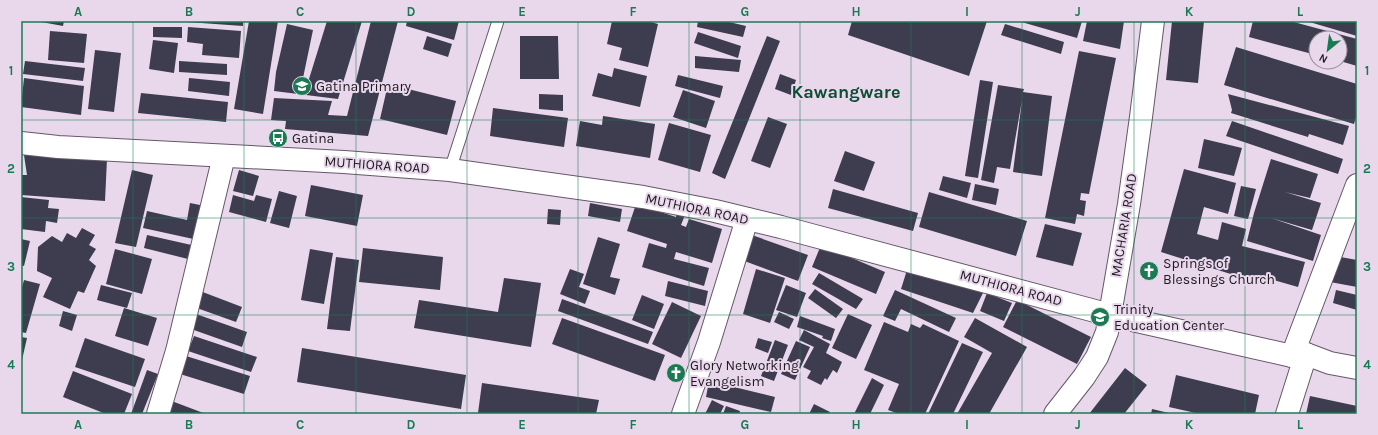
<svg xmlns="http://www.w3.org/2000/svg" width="1378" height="435" viewBox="0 0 1378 435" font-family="Karla,sans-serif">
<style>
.building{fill:#3e3c4f}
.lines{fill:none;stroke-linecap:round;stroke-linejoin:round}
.lane-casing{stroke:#665768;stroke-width:13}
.street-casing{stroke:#665768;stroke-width:24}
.secondary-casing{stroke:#665768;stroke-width:24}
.lane{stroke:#fff;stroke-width:11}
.street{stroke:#fff;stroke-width:22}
.secondary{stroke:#fff;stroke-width:22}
.grid{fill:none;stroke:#1a7b53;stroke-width:1;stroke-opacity:0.55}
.labels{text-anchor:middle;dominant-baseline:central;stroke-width:4;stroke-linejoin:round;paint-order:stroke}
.poi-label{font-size:14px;fill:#1f1920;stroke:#e9d8ec;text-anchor:start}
.street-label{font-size:14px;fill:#1f1920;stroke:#e9d8ec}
.district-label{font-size:18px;font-weight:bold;fill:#0a4e33;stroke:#e9d8ec}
.neatline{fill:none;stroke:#1a7b53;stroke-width:1.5}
.grid-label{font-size:13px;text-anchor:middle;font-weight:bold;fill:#1a7b53}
</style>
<rect width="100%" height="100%" fill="#e9d8ec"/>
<path class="building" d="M36,21H64L63,26Z
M187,21H243V26L187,22Z
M249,21H278L263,114L234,109Z
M327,21H362L338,99L274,91L276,72L287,24L313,30L303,78L309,79Z
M371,21H398L368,136L285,129L286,121L271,120L274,98L332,101L328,115L347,116Z
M407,21H459L454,40L406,26Z
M612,21H647L658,24L648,67L619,60L622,48L607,44Z
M698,21H725L746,26L743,37L697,27Z
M852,21H987L969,76L848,35Z
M1018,21H1082L1077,38Z
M1087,21H1124L1120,49L1083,41Z
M1172,21H1204L1198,83L1166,80Z
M1253,21H1290L1357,39V66L1340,61V38H1316V55L1249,37Z
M1306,21H1357V36Z
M1005,24L1064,42L1061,54L1001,35Z
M153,27H182V38L153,37Z
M188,27L241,31L239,58L202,55L203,44L187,42Z
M50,31L87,34L84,63L48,60Z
M698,32L741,46L738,58L694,43Z
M427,36L452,44L448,57L423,49Z
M520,36H558L559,79H520Z
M767,36L780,41L725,179L712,173Z
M153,40L178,43L174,73L149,69Z
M1236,47L1357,84V114L1354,124L1224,85Z
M95,50L121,53L114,112L88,109Z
M1079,51L1116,58L1089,194L1081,193L1080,200L1086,201L1084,216L1077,214L1075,224L1045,218Z
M695,56L741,60L739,72L695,68Z
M25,61L85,68L83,81L23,74Z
M179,61L227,64V75L179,72Z
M614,68L647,76L640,107L592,96L598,73L612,77Z
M780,74L796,80L791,95L775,89Z
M678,75L723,86L720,98L675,86Z
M24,78L84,86L81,115L21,107Z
M189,78L230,82L229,96L188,91Z
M980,80L993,82L978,178L965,176Z
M388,84L456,101L447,135L380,119Z
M998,85L1024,89L1023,92L1052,96L1042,176L1013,172L1022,100L1010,169L997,167L994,183L981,180Z
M683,90L715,101L706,128L673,117Z
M141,93L228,102L226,122L138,113Z
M539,94L563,95V111L539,109Z
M1228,94L1349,126L1343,145L1309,134L1308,137L1231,113L1232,110Z
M493,108L568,118L564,147L490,136Z
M603,116L655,124L650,158L576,146L580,121L602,125Z
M768,117L787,124L770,168L751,161Z
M1232,121L1343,159L1338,174L1226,136Z
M669,123L711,135L700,172L658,160Z
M1204,139L1242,148L1234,176L1198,168Z
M845,151L875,162L864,191L834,181Z
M24,155L107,159L105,201L21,195V175H27Z
M1271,159L1318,174L1310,198L1285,192L1321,203L1312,230L1271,218L1321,235L1313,261L1247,241L1254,213Z
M1184,169L1236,183L1228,214L1204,207L1197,234L1218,240L1222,222L1246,229L1242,246L1305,262L1298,287L1260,276L1259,283L1161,252Z
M132,170L153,175L136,247L115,243Z
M239,170L259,176L253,196L233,191Z
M943,176L971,183L967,198L939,190Z
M975,184L999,189L996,205L972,200Z
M311,185L363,195L357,226L305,216Z
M1241,186L1256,189L1248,219L1234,216Z
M833,189L918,213L913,231L828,208Z
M279,191L297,196L289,228L270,223Z
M929,192L1027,221L1016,256L919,227Z
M233,195L254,201L256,195L272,199L266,222L229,212Z
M21,197L49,200L48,208L59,209L57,223L46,221L45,232L21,229Z
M190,203L205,206L198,240L143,228L147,211L187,220Z
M590,203L622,209L620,222L588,216Z
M636,204L676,217L677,213L685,215L681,225L686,227L689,219L722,229L712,263L676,252L674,259L709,268L704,286L642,267L649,243L666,248L667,244L627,231Z
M548,209L561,210L560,225L547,224Z
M1045,224L1082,233L1073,266L1036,257Z
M82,228L95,235L89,245L96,249L89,260L96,266L84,293L78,291L70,309L43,297L52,278L37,271L38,247L52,236L62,242L67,233L76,238Z
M749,234L808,255L798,281L739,259Z
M147,235L196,246L192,260L144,248Z
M598,237L620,244L610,277L620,279L615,295L583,284Z
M21,239L30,241L24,266L21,265Z
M821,245L885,272L876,294L812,267Z
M363,248L443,257L440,290L359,282Z
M115,249L152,259L142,294L106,284Z
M310,249L333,253L324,304L301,300Z
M1335,256L1357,260V287L1330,282Z
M336,257L359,260L350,331L327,329Z
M570,269L584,274L579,287L590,291L585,304L560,294Z
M756,269L785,278L770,323L743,314Z
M907,270L983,293L973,313L901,289Z
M819,273L863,299L856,309L812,284Z
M504,278L541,283L531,347L414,328L419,300L498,312Z
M24,280L40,284L26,333L21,332V291Z
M668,281L708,291L705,306L665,296Z
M101,285L132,293L127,308L97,300Z
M786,285L806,293L797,317L776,310Z
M815,289L843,309L836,318L808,298Z
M895,290L956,318L949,332L901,309L895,321L883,316Z
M1336,290L1357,295V310L1333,303Z
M200,291L242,307L236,322L194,307Z
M987,293L1012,303L1004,321L980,311Z
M642,295L664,304L654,329L632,320Z
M562,299L653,332L648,344L558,311Z
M1017,300L1091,337L1077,364L1003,327Z
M672,302L701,316L681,358L652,344Z
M124,308L157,318L148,346L115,336Z
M63,311L77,315L72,331L59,326Z
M779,312L794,319L789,329L774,322Z
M196,314L247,332L242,347L191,329Z
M848,314L872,325L856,359L832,348Z
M800,316L835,329L831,341L822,338L823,336L797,327Z
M562,318L665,355L655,381L552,344Z
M975,318L1027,347L989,414H957L992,353L964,337Z
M884,322L908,332L911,324L920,328L923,324L959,341L925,414H899L888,410L899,384L864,370Z
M804,330L830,344L826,353L842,362L837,373L833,370L827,380L825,378L821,385L807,378L811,371L803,367L814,347L799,340Z
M194,336L257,357L251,372L188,351Z
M21,337L27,338L22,360H21Z
M85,338L145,359L135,387L75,367Z
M758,338L772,342L768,353L755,348Z
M775,340L788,345L774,381L761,376Z
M796,341L810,347L795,380L781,374Z
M962,343L983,352L953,414H928Z
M302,348L466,375L461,409L297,382Z
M186,356L250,376L244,394L180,374Z
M1125,368L1147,385L1124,414H1089Z
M147,370L158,374L142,414H131Z
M73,371L132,394L124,414H106L63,397Z
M1176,375L1259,395L1255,414H1200L1169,407Z
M872,378L884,385L870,414H854Z
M709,381L775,397L771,412L706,397Z
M482,383L599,400L596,414L478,413Z
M1310,396L1357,406V414H1306Z
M169,400L206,414H165Z
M712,400L724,406L720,414H705Z
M814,404L830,412L829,414H809Z
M726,406L740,411L739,414H723Z
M1152,409L1169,413V414H1151Z"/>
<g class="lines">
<g class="lane-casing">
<path id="lane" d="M450,170L498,21"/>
</g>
<g class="street-casing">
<path id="street" d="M1292,356L1357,185
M158,414L177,351L224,156
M683,414L709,342L747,219
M1055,414L1084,377L1097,357L1107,332L1129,204L1141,117L1153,21
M1287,414L1306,354"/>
</g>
<g class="secondary-casing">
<path id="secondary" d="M21,143L58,147L344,162L450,170L643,197L715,211L781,227L1110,315L1292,356L1306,354L1330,363L1357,368"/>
</g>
<use href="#lane" class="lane"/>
<use href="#street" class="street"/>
<use href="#secondary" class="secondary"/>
</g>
<path class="grid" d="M133,21V414M244,21V414M356,21V414M467,21V414M578,21V414M689,21V414M800,21V414M911,21V414M1022,21V414M1134,21V414M1245,21V414M21,120H1357M21,218H1357M21,315H1357"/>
<defs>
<g id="school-disc" transform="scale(1)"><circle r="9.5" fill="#1a7b53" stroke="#e9d8ec"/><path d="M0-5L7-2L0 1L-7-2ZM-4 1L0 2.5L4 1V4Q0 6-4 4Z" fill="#fff"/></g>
<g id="bus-disc" transform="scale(1)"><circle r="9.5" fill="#1a7b53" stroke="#e9d8ec"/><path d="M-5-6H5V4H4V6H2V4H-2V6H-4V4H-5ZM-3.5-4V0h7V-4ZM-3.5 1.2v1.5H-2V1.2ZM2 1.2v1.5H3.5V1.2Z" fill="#fff"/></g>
<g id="church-disc" transform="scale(1)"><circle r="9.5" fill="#1a7b53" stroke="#e9d8ec"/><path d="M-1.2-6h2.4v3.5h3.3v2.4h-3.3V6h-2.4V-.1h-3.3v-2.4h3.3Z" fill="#fff"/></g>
</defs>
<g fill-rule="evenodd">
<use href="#school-disc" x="302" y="86"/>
<use href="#bus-disc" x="278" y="138"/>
<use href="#church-disc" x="1149" y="271"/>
<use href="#school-disc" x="1100" y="317"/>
<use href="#church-disc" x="676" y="373"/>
</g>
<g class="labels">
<g class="poi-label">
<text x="316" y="86">Gatina Primary</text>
<text x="292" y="138">Gatina</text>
<text x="1163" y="263">Springs of<tspan x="1163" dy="16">Blessings Church</tspan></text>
<text x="1114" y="309">Trinity<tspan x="1114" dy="16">Education Center</tspan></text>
<text x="690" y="365">Glory Networking<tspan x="690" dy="16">Evangelism</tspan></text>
</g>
<g class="street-label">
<text transform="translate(377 165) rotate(4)">MUTHIORA ROAD</text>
<text transform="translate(697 209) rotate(12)">MUTHIORA ROAD</text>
<text transform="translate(1124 225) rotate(-81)">MACHARIA ROAD</text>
<text transform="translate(1011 288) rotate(15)">MUTHIORA ROAD</text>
</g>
<g class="district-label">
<text x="846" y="92">Kawangware</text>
</g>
</g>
<rect width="1378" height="435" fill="none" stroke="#e9d8ec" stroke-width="44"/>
<g transform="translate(1328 50) rotate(209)"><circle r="19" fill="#e9d8ec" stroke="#988c9a"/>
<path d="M0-3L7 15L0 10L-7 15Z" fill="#1a7b53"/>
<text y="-6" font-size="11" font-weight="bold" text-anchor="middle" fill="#1f1920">N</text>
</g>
<rect x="22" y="22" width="1334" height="391" class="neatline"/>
<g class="grid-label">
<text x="78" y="16">A</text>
<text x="189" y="16">B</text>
<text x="300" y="16">C</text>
<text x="411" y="16">D</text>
<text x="522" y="16">E</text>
<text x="633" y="16">F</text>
<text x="745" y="16">G</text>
<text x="856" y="16">H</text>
<text x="967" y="16">I</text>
<text x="1078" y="16">J</text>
<text x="1189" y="16">K</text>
<text x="1300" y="16">L</text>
<text x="11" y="75">1</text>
<text x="1367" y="75">1</text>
<text x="11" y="173">2</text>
<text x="1367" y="173">2</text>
<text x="11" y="271">3</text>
<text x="1367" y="271">3</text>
<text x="11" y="369">4</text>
<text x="1367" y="369">4</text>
<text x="78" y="429">A</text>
<text x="189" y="429">B</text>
<text x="300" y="429">C</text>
<text x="411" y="429">D</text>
<text x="522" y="429">E</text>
<text x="633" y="429">F</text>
<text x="745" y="429">G</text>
<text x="856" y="429">H</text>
<text x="967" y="429">I</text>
<text x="1078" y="429">J</text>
<text x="1189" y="429">K</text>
<text x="1300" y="429">L</text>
</g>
</svg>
